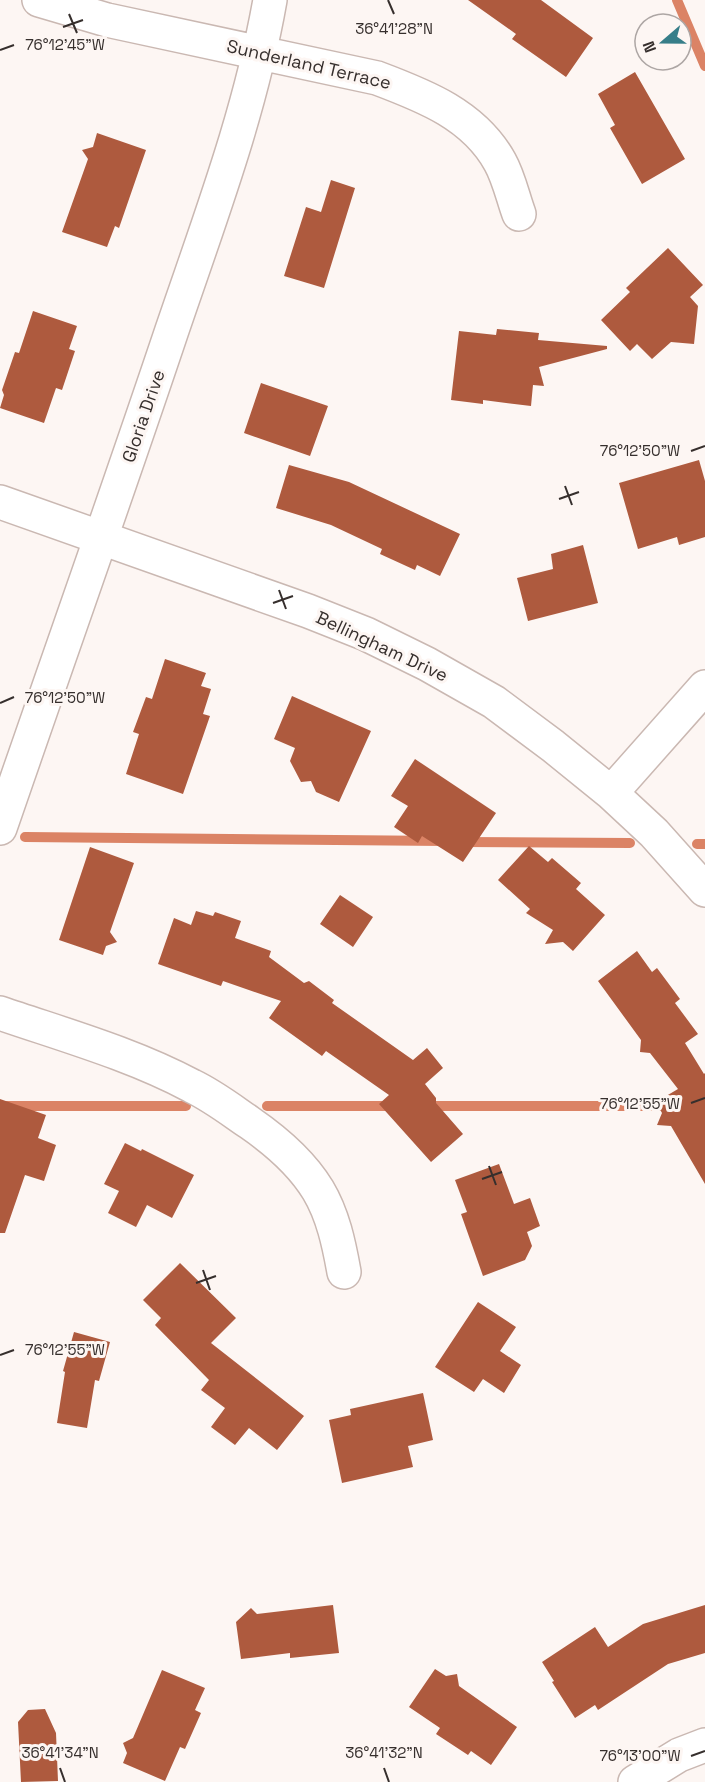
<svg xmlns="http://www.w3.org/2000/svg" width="705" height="1782" viewBox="0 0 705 1782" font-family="'Space Grotesk',sans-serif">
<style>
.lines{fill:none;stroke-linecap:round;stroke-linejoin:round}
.stream{stroke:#db8365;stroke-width:10}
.building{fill:#ae5a3e}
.minor-casing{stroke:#cab8b2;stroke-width:36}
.minor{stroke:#fff;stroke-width:33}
.ticks{fill:none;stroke:#362f2d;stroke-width:2}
.labels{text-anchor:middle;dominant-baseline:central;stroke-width:6;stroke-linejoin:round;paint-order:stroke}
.street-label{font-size:18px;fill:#362f2d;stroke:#fdf6f3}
.ticks-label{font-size:15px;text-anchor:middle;fill:#362f2d;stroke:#fdf6f3;stroke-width:6;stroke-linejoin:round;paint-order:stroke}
</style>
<rect width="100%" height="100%" fill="#fdf6f3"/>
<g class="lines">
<path class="stream" d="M677,0L705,66
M25,837L444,841
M462,842L630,843
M697,844H705
M0,1106H186
M267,1106H395
M426,1106H671"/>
</g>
<path class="building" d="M468,0H541L593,38L566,77L512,39L516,34Z
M635,72L685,159L642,184L610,128L615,125L598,94Z
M97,133L146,150L119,228L115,226L107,247L62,232L88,159L82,150L93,147Z
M331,180L355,188L324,288L284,276L306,207L321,212Z
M668,248L703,285L690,297L698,306L694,344L671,342L652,359L637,344L630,351L601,320L630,292L626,288Z
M33,311L77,326L69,349L75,351L62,390L56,388L44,423L0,408L4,395L2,390L15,352L19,353Z
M497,329L539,333L538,340L607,346V349L539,367L544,386L533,385L531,406L483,400V404L451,400L459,331L496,335Z
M261,383L328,406L310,456L244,433Z
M699,460L705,481V537L679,545L677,537L638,549L619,483Z
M289,465L349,482L460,534L440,576L417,565L415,570L380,554L382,549L331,525L276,508Z
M583,545L598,603L528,621L517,578L553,569L551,554Z
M165,659L206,673L201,686L211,689L203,714L210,716L183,794L126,774L139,734L133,732L146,697L152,699Z
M292,696L371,731L339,802L316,792L311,781L301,782L290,761L295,748L274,739Z
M415,759L496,813L463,862L422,836L418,843L394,827L408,806L391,796Z
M529,846L548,862L552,858L581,883L576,889L605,915L573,951L563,942L545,944L553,930L526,913L530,909L498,880Z
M90,847L134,863L110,932L117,942L106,946L103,955L59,940Z
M340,895L373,917L353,947L320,924Z
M196,911L213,916L215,912L241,921L235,938L271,951L269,957L304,983L309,981L334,1000L332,1003L413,1060L427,1048L443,1068L425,1084L436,1098V1103L463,1134L431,1162L379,1104L389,1095L326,1051L322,1056L269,1018L281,1001L223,981L221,986L158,964L174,918L191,925Z
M637,951L652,972L657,968L680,999L675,1003L698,1034L685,1043L704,1074L705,1073V1184L671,1126L657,1125L662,1113L656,1102L678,1089L650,1053L640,1052L641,1040L598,981Z
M0,1099L46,1115L38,1138L56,1145L44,1181L25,1175L5,1233H0Z
M125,1143L141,1151L142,1149L194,1175L172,1218L147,1205L136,1227L108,1213L119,1191L104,1184Z
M499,1164L514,1204L530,1198L540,1226L527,1232L532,1246L525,1260L483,1276L461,1214L467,1212L455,1180Z
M180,1263L236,1318L211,1343L304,1416L277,1450L249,1428L235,1445L211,1427L225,1408L201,1390L209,1380L155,1325L161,1318L143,1300Z
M478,1302L516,1327L500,1351L521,1365L504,1393L483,1379L474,1392L435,1367Z
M74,1332L110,1342L99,1381L95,1380L87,1428L57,1423L65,1372L63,1371Z
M423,1393L433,1440L408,1446L413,1467L342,1483L329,1420L351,1415L350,1409Z
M333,1605L339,1653L290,1658V1653L241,1659L236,1622L251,1608L257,1614Z
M705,1605V1653L668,1664L598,1710L595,1705L575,1718L552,1682L554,1681L542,1662L595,1627L608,1647L643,1624Z
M435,1669L446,1676L457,1674L459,1686L517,1727L491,1765L471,1751L468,1755L436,1734L440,1728L409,1707Z
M162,1670L205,1688L195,1710L201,1713L185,1749L180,1747L165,1781L123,1763L127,1753L123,1743L133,1738Z
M45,1709L56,1733L58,1781L21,1782L18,1722L28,1710Z"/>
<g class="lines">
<g class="minor-casing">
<path id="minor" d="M39,0L107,20L377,78C425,96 474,115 500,162C509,178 513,198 519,214
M0,502L308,611L366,634L427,664L494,702L553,746L611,793L654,833L705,890
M611,793L705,687
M0,828C57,662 116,497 172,330C209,221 250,114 270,0
M0,1013C64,1035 132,1054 192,1086C213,1096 231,1110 250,1123C276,1141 301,1162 318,1190C333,1215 339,1244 344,1272
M635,1782L679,1755L705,1745"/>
</g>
<use href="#minor" class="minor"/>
</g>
<path class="ticks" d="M388,0L394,14M69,14L77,33M63,27L83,20M0,50L14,45M691,451L705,446M565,486L572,505M559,499L579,492M279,590L286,609M273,603L293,596M0,703L14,697M691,1103L705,1098M489,1166L496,1185M482,1179L502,1172M203,1270L210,1290M196,1283L216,1276M0,1355L14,1350M691,1756L705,1751M60,1768L65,1782M384,1768L389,1782"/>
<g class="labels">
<g class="street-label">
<text transform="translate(309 64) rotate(13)">Sunderland Terrace</text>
<text transform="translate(143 416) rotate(-71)">Gloria Drive</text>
<text transform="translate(382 646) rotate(25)">Bellingham Drive</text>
</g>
</g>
<g class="ticks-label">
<text x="394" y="34">36°41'28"N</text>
<text x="65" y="50">76°12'45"W</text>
<text x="640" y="456">76°12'50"W</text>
<text x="65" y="703">76°12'50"W</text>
<text x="640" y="1109">76°12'55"W</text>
<text x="65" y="1355">76°12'55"W</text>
<text x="60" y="1758">36°41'34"N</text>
<text x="384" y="1758">36°41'32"N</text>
<text x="640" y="1761">76°13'00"W</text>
</g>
<g transform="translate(663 42) rotate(250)"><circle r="28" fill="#fdf6f3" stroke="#ada6a4" stroke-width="1.5"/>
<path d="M0-4.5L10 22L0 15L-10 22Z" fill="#377e89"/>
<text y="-9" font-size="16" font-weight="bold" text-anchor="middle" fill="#362f2d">N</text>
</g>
</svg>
